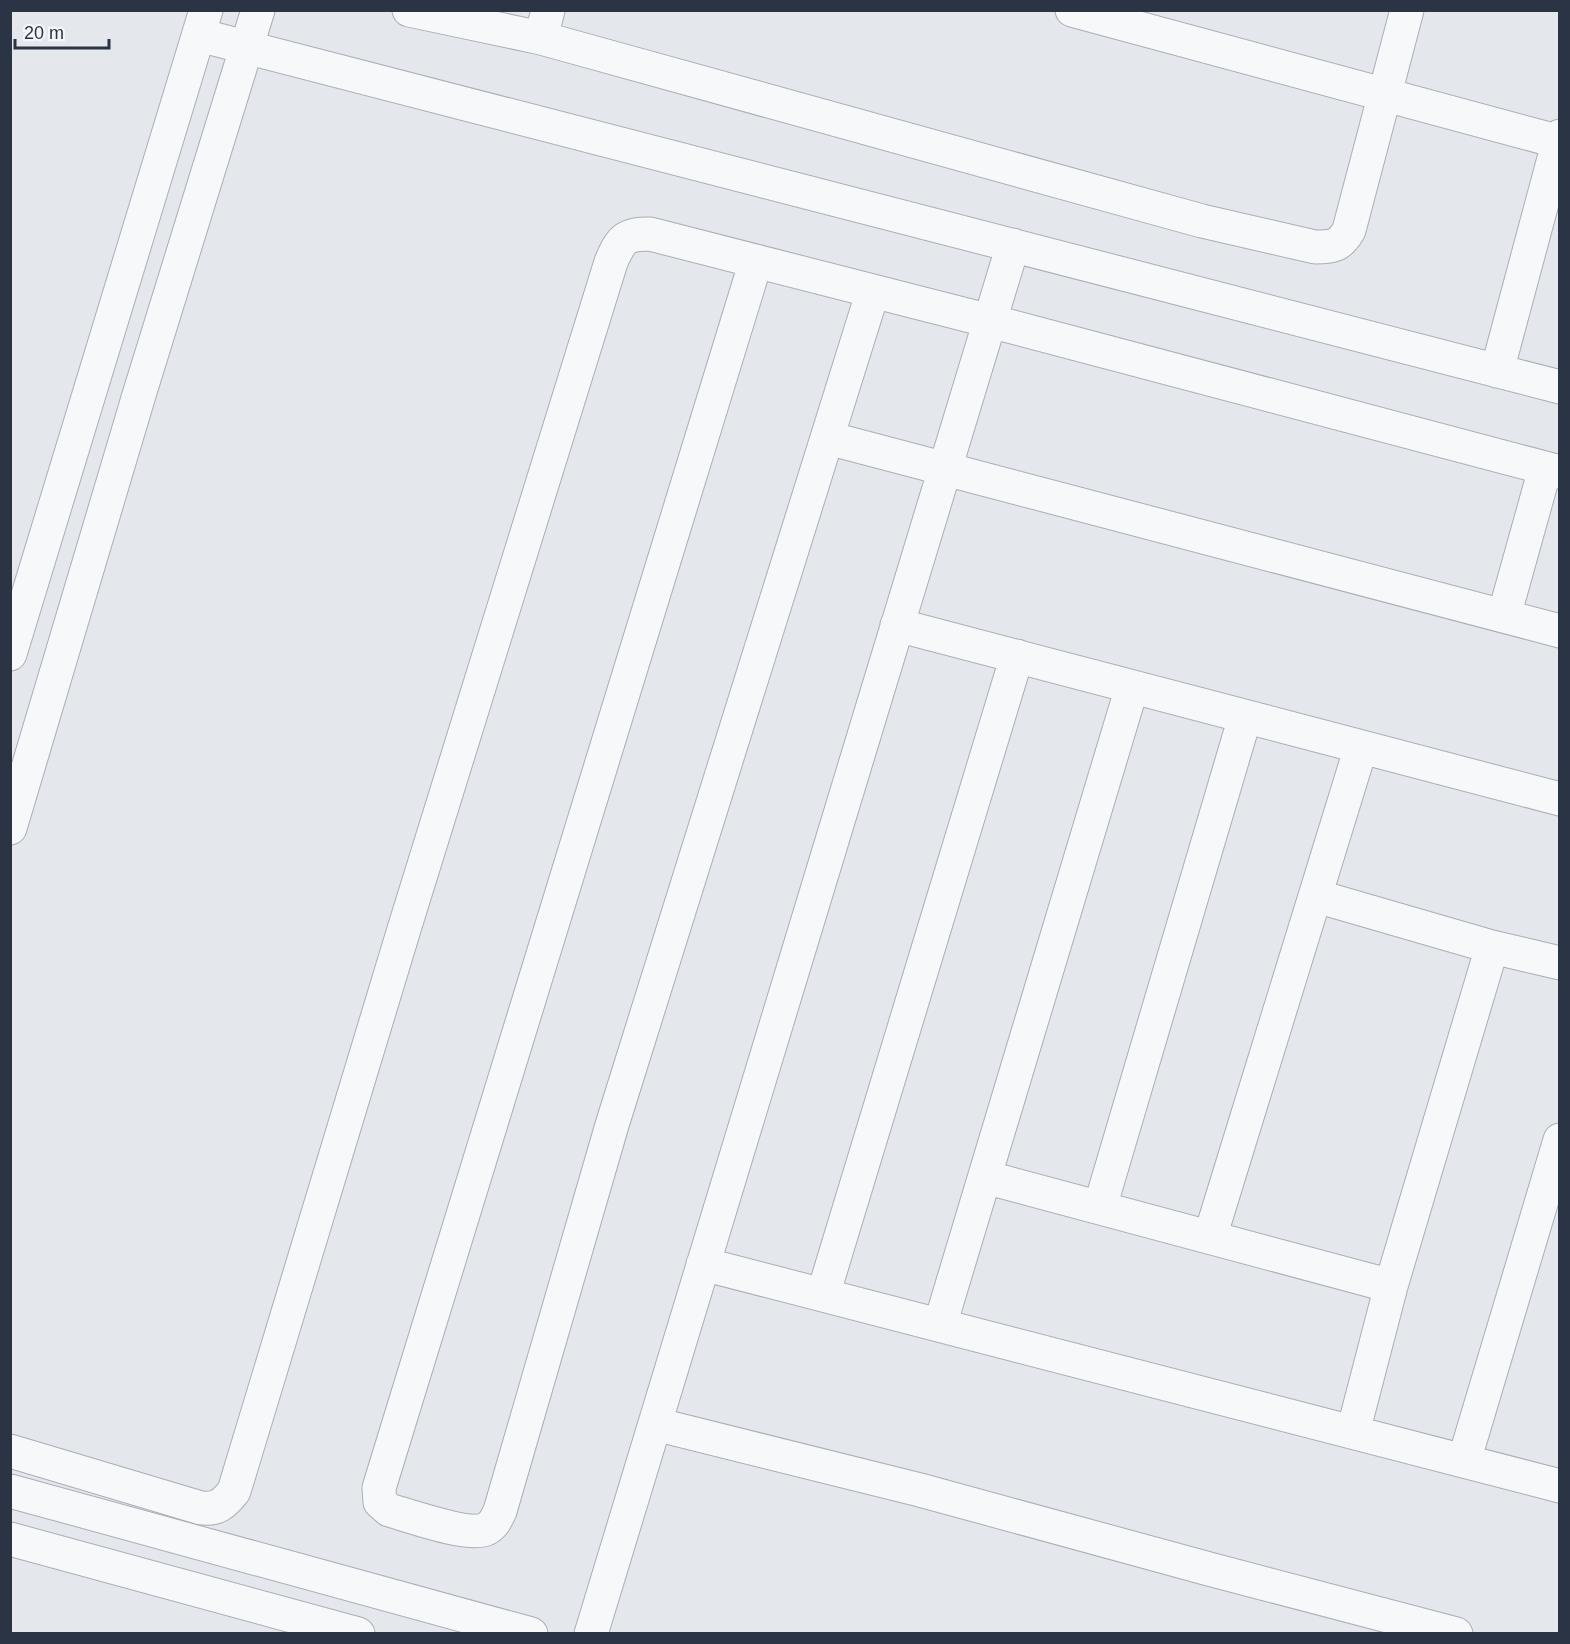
<svg xmlns="http://www.w3.org/2000/svg" width="1570" height="1644" viewBox="0 0 1570 1644" font-family="Arial,sans-serif">
<style>
.lines{fill:none;stroke-linecap:round;stroke-linejoin:round}
.minor-casing{stroke:#a9aeb7;stroke-width:35}
.tertiary-casing{stroke:#a9aeb7;stroke-width:35}
.minor{stroke:#f7f8fa;stroke-width:33}
.tertiary{stroke:#f7f8fa;stroke-width:33}
</style>
<rect width="100%" height="100%" fill="#e4e7ec"/>
<g class="lines">
<g class="minor-casing">
<path id="minor" d="M409,10L541,38L1202,221L1315,247C1333,247 1340,246 1349,230L1407,10
M1072,10L1560,142
M199,35L1560,387
M541,38L548,10
M756,261L379,1488L380,1502L389,1510C410,1516 469,1537 486,1529C494,1525 496,1519 500,1511L612,1125L873,291
M1497,371L1560,136
M828,438L1560,631
M1504,616L1545,469
M897,625L1560,799
M10,654L206,10
M10,828L139,395L258,10
M1316,896L1492,947L1560,963
M985,1177L1391,1286
M1100,1207L1245,717
M1210,1237L1361,747
M703,1264L1560,1486
M823,1295L1017,656
M940,1325L1132,687
M655,1424L920,1490L1209,1569L1456,1634
M1353,1432L1391,1286L1492,947
M10,1451L201,1508C217,1510 224,1504 234,1491L405,926L611,262C621,239 625,234 650,234L990,321L1560,472
M1464,1461L1560,1140
M591,1634L1013,245"/>
</g>
<g class="tertiary-casing">
<path id="tertiary" d="M10,1491L531,1634
M10,1539L358,1634"/>
</g>
<use href="#minor" class="minor"/>
<use href="#tertiary" class="tertiary"/>
</g>
<rect width="1570" height="1644" fill="none" stroke="#2b3445" stroke-width="24"/>
<path d="M15 39v9h94v-9" fill="none" stroke="#2b3445" stroke-width="3"/>
<text x="24" y="39" font-size="18" fill="#2b3445" stroke="#f4f6f9" stroke-width="4.5" paint-order="stroke">20 m</text>
</svg>
